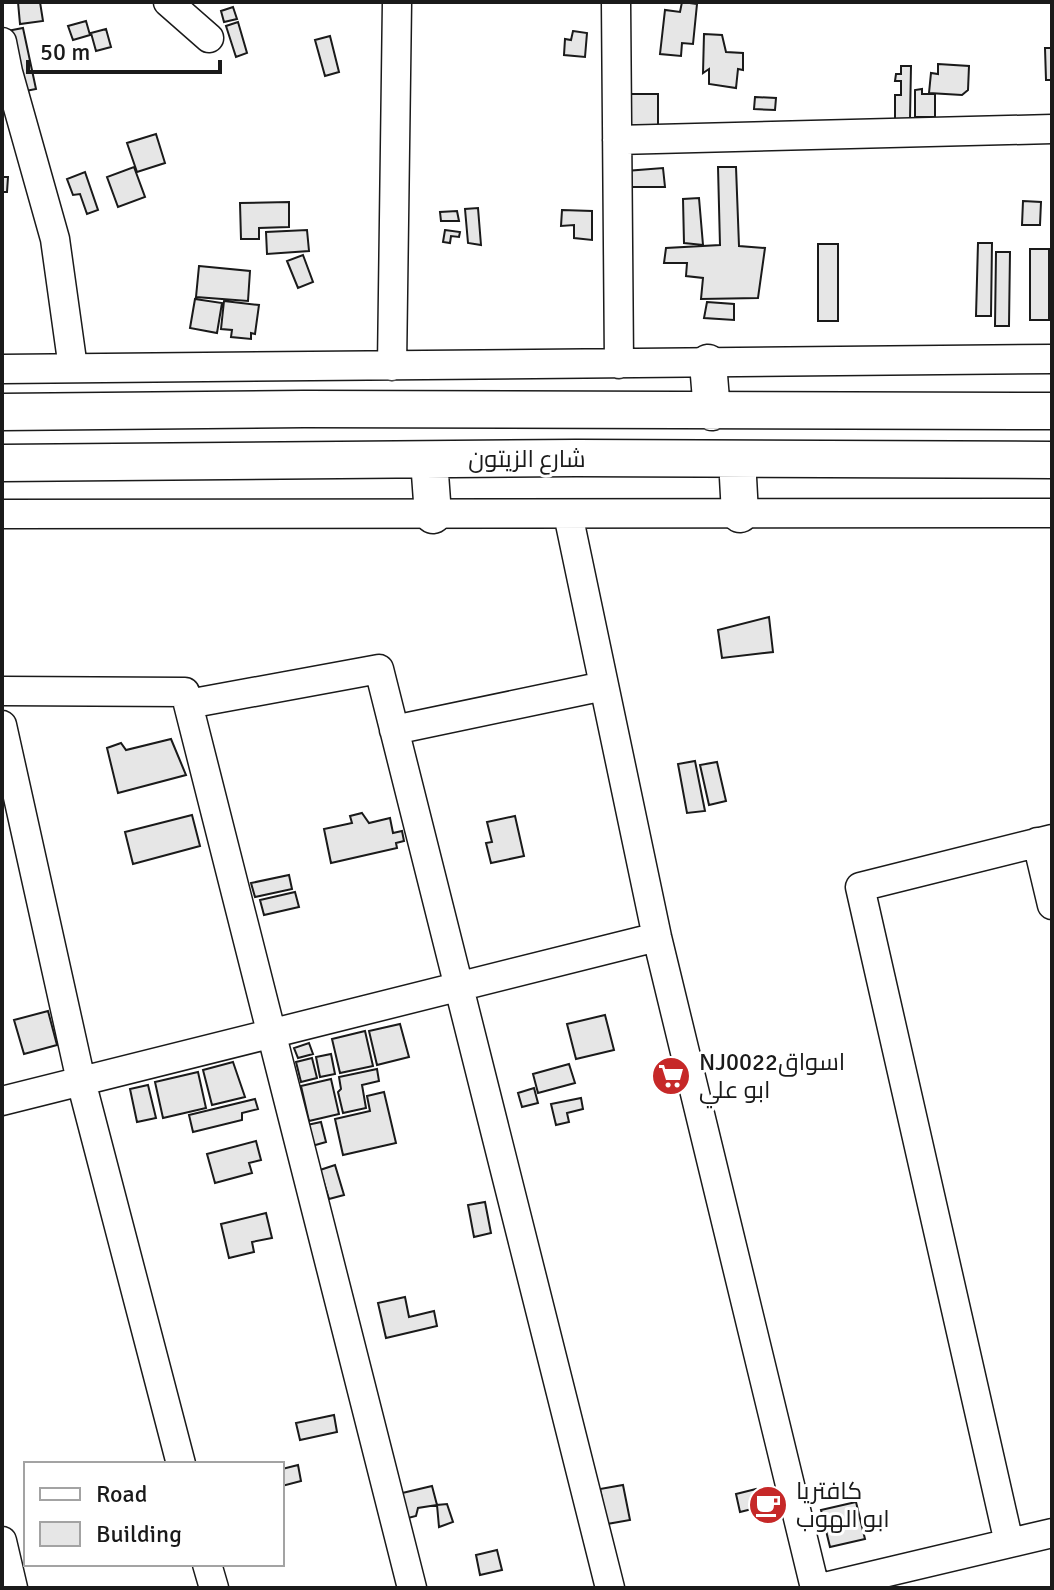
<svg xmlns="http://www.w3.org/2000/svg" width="1054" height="1590" viewBox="0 0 1054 1590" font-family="Signika,Cairo,sans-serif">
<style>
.building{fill:#e6e6e6;stroke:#1a1a1a;stroke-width:2}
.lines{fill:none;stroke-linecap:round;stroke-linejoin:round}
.minor-casing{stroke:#1a1a1a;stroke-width:31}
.major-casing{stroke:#1a1a1a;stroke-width:39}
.minor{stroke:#fff;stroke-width:28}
.major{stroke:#fff;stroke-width:36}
.labels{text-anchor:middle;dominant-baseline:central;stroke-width:6;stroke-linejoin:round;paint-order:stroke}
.street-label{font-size:24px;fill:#1a1a1a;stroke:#fff}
.poi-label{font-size:24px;fill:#1a1a1a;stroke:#fff;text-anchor:start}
</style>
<rect width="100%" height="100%" fill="#fff"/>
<path class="building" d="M18,2H40L43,21L20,24Z
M682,2L697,4L693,44L682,43L681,56L660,54L665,10L680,12Z
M233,7L237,19L224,22L221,11Z
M86,21L90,35L73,40L68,26Z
M238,22L247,53L236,57L226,26Z
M23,28L36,89L20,92L7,31Z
M106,29L111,47L96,51L91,33Z
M573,31L587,33L585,57L564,55L565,39L571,40Z
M704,34L722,35L726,52L743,53V70L738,69L736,88L709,84V69L703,73Z
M330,36L339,72L325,76L315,40Z
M1045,48H1052V80H1046Z
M938,64L969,66L968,90L962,95L929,93L931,73L938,74Z
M901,66H911L910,119H895V95H901V81H895L896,74H901Z
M922,89V94H935V117H915V90Z
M624,94H658V129H624Z
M755,97L776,98L775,110L754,109Z
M156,134L165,163L137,172L127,143Z
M134,167L145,197L118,207L107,177Z
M718,167H736L739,246L765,248L758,298L701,299L703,278L686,276L687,263H664L666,248L720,245Z
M663,168L665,187H629L626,171Z
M85,172L98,210L87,214L80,194L73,195L67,179Z
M2,177H8L7,192H2Z
M699,198L703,245L684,243L683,199Z
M1023,201L1041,202L1040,225H1022Z
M289,202V227L259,228V239H241L240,203Z
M478,208L481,245L468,243L465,209Z
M562,210L592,211V240L574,238V225L561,226Z
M457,211L459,221H441L440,212Z
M307,230L309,251L267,254L266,232Z
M445,230L460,232L459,237L451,236L450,243L443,242Z
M978,243H992L991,316H976Z
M818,244H838V321H818Z
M1030,249H1049V320H1030Z
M996,252H1010L1009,326H995Z
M303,255L313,282L298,288L287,261Z
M199,266L250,271L248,301L196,297Z
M195,299L222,303L217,333L190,328Z
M224,301L259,305L255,334L251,333V339L231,337L232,330L221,329Z
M707,302L734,304V320L704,318Z
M769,617L773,652L722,658L718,630Z
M171,739L186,775L118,793L107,748L121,743L126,750Z
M695,761L705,811L687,813L678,764Z
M717,762L726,801L709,805L700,765Z
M362,813L369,823L390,818L393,833L402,831L404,841L396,843L397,848L331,863L324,829L352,823L350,816Z
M192,815L200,846L133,864L125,832Z
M515,816L524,856L491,863L486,843L492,842L487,822Z
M289,875L292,889L255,897L251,883Z
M295,892L299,907L264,915L260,900Z
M48,1011L57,1045L24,1054L14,1020Z
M605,1015L614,1050L576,1059L567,1024Z
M400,1024L409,1057L377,1065L369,1031Z
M365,1031L373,1066L340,1073L332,1039Z
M309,1043L313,1054L298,1058L294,1048Z
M331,1054L335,1074L320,1077L316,1057Z
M312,1058L317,1078L301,1082L296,1062Z
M233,1062L245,1097L212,1105L203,1070Z
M569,1064L575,1083L538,1093L533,1074Z
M377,1069L379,1081L362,1085L366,1108L343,1113L338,1092L341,1089L339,1077Z
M198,1072L206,1108L163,1118L155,1082Z
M331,1079L339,1114L309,1121L301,1086Z
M148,1085L156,1118L137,1122L130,1089Z
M534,1088L538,1103L522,1107L518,1093Z
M384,1092L396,1143L343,1155L335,1119L370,1111L367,1096Z
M581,1098L583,1109L567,1113L569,1122L556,1125L551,1104Z
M255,1099L258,1109L242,1113V1120L193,1132L189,1115Z
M321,1122L326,1142L312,1146L307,1125Z
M256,1141L261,1160L249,1163L252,1173L215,1183L207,1154Z
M335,1165L344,1195L329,1199L320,1170Z
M485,1202L491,1233L474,1237L468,1205Z
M266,1213L272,1238L252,1242L254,1252L229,1258L221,1224Z
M405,1297L409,1317L434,1311L437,1326L386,1338L378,1303Z
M334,1415L337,1432L300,1440L296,1423Z
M298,1465L301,1481L282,1486V1469Z
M623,1485L630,1520L607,1524L600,1489Z
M432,1486L437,1505L418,1508L416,1516L404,1519L398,1494Z
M756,1489L760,1507L740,1512L736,1494Z
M856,1502L865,1539L830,1547L821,1510Z
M447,1504L453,1522L439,1527L437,1505Z
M497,1550L502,1570L480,1575L476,1555Z"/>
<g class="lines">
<g class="minor-casing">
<path id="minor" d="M168,2L209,38
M616,2L619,364
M2,42L8,72L55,239L73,368
M617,140L1052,129
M392,366L397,2
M2,369L1052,359
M2,514L1052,513
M568,514L657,937L815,1588
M2,691L185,692L412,1588
M188,704L379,669L610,1588
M2,725L81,1081L181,1464
M394,730L604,686
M1037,842L1052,905
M2,1101L657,937
M2,1541L13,1588
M1009,1543L860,887L1052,839
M207,1564L214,1588
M820,1588L1052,1533"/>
</g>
<g class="major-casing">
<path id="major" d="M708,363L712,412
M2,412L304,409L1052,411
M737,459L740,514
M429,460L433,515
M2,463L576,458L1052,460"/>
</g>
<use href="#minor" class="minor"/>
<use href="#major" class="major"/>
</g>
<defs>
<g id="supermarket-disc" transform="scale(2)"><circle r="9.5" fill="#c62828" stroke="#fff"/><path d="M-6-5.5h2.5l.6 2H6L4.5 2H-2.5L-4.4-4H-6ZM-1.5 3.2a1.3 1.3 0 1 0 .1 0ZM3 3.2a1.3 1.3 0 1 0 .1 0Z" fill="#fff"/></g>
<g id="cafe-disc" transform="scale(2)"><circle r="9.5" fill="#c62828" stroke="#fff"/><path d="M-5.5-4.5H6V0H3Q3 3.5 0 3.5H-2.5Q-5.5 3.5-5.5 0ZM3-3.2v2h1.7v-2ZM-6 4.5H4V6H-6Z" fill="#fff"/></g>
</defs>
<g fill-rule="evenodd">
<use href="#supermarket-disc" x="671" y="1076"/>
<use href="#cafe-disc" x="768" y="1505"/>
</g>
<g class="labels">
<g class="street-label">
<text x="527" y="459">شارع الزيتون</text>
</g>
<g class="poi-label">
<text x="699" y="1062">NJ0022اسواق<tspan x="699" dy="28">ابو علي</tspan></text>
<text x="796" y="1491">كافتريا<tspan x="796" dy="28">ابو الهوب</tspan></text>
</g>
</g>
<rect width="1054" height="1590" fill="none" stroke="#1a1a1a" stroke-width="8"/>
<rect x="24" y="1462" width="260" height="104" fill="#ffffff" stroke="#a3a3a3" stroke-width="2"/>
<rect x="40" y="1488" width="40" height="12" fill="#ffffff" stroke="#a3a3a3" stroke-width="2"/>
<text x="96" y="1502" font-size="24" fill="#1a1a1a">Road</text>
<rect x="40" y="1522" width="40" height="24" fill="#e6e6e6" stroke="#a3a3a3" stroke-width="2"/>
<text x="96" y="1542" font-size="24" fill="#1a1a1a">Building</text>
<path d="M28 60v12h192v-12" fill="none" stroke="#1a1a1a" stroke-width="4"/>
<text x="40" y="60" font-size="24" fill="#1a1a1a" stroke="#ffffff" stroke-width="6" paint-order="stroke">50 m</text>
</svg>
